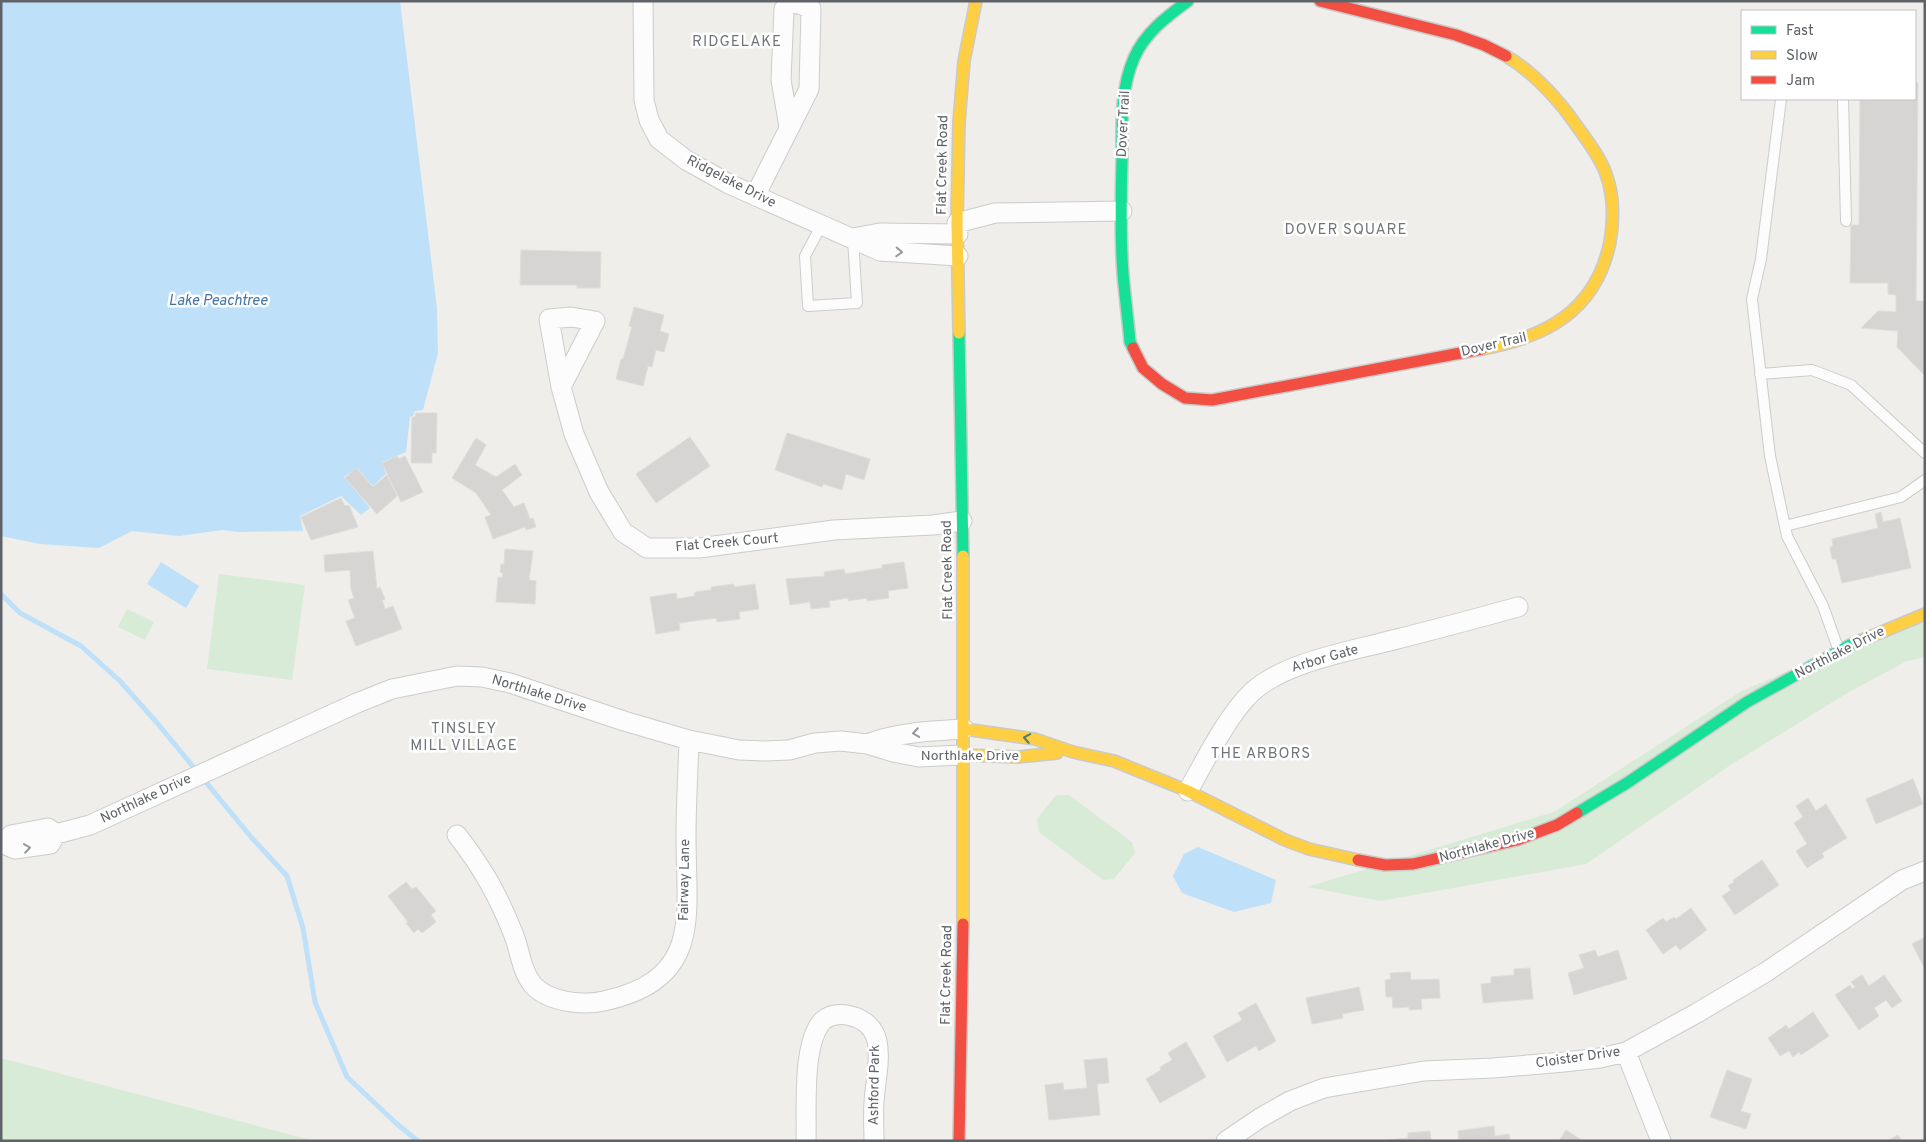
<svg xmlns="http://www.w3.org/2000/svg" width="1926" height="1142" viewBox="0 0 1926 1142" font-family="Overpass,sans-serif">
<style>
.green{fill:#d8ebd6}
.water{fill:#bfe0f9}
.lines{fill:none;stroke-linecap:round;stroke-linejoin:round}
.stream{stroke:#bfe0f9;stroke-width:5}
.building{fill:#d6d5d3;stroke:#deddd9}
.lane-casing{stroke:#cbcccc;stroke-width:12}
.street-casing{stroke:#cbcccc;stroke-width:21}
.fast-casing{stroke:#cacacb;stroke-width:14}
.slow-casing{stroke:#cacacb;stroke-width:14}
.jam-casing{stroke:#cacacb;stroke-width:14}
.lane{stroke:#fdfcfc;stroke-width:10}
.street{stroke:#fdfcfc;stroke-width:19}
.fast{stroke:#16e098;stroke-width:11}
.slow{stroke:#ffcf43;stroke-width:11}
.jam{stroke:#f24e42;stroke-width:11}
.oneway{stroke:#96999c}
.oneway2{stroke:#507c72}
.labels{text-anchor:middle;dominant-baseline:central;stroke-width:5;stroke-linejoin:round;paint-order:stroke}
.street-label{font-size:14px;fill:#5f6368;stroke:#fff}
.neighbourhood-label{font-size:15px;letter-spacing:1px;fill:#70757a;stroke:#fff}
.water-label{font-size:15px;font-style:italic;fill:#4174aa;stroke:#fff}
</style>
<rect width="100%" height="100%" fill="#efeeea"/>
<path class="green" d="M219,574L305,585L292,680L207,669Z
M127,609L154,622L145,640L118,627Z
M1925,611V657L1907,661L1849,692L1732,764L1586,864L1381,901L1307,887L1554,812L1740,692Z
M1056,795H1069L1132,842L1135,853L1114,879L1103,880L1039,832L1037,819Z
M1,1058L314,1141H1Z"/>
<path class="water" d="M1,1H400L437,308L438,353L423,410L415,411L413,416L410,417L406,452L382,462L386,474L373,486L357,468L344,477L370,508L361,515L341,496L300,516L303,531L238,532L222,530L179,536L132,531L99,548L40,544L1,536Z
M161,562L199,586L186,608L147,584Z
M1198,847L1276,880L1271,903L1234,912L1182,893L1173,876L1184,854Z"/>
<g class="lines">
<path class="stream" d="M1,594L20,613L81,646L120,681L158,724L251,837L287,876L303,928L315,1002L347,1077L397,1124L418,1141"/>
</g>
<path class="building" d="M1915,83H1918L1916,301H1925V376L1897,347L1898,331L1861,328L1878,311L1896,312V295L1888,294V283H1850L1851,225H1859L1860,99H1915Z
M521,250L601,252L600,288H577V285H520Z
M634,307L664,315L660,331L669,334L664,352L656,350L652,367L648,366L643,386L616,379L621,359H623L632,327L629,326Z
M416,413H437L436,453H432V463H411L412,417H415Z
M787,433L870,459L864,480L846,474L842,490L823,484L822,487L775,470Z
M690,437L710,466L656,503L636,474Z
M476,438L486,445L475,465L496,477L515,464L522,475L502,490L514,507L524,503L530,519L533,518L536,527L526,530L525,527L493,539L485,517L491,515L476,493L452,478Z
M397,456L399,459L405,456L423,492L401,502L382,463Z
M356,468L373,487L387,475L397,496L377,514L345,478Z
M341,498L345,506L349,505L358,527L311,540L301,517Z
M1881,512L1883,522L1900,518L1911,568L1842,583L1836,559H1832L1830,547L1833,546L1832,539L1878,528L1875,514Z
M505,549L533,551L529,580L536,581L535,604L496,602L498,577L502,578L503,573L500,572L501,564H504Z
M373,551L377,589L380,587L385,599L382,600L385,609L393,606L402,629L356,646L346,621L355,618L348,600L354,598L351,589L350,570L325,572L324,555Z
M904,562L908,588L888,591L889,598L867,601V598L848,601V598L829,601L830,607L811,609L810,602L790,605L786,579L825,576L824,572L844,569L845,574L882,568V565Z
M733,584L735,587L755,584L759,609L739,612L740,619L717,622L716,618L679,623L680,630L656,634L650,597L676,593L677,599L694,596L695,592L711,590V587Z
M1913,779L1923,804L1876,824L1866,799Z
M1808,798L1816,811L1826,804L1847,838L1822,853L1824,857L1807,868L1796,851L1807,844L1794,823L1803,817L1796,806Z
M1762,860L1779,885L1735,915L1722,896L1731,890L1728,886L1734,882L1733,880Z
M406,882L412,889L416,887L436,911L431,915L436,922L422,933L418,929L414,933L406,923L408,922L388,896Z
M1691,908L1707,930L1680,950L1676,945L1663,954L1646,930L1663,918L1666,922L1674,917L1676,919Z
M1925,937V969L1912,944Z
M1595,950L1598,957L1618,950L1627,979L1574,995L1568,973L1584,968L1579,955Z
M1530,968L1533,999L1483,1003L1481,984L1491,983V977L1514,975V969Z
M1410,972L1411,980L1439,979L1440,998L1421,999L1422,1009L1409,1010V1007L1393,1008L1392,997H1386L1385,980L1391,979L1390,973Z
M1862,975L1869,986L1884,975L1902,1001L1892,1008L1886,1000L1874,1008L1879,1016L1859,1030L1835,995L1850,985L1853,989L1855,987L1851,982Z
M1359,987L1364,1010L1342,1014L1343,1018L1312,1024L1306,998Z
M1256,1003L1276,1041L1259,1051L1256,1046L1227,1062L1213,1036L1242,1020L1238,1013Z
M1813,1012L1829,1036L1801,1055L1799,1052L1793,1057L1789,1051L1780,1056L1768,1038L1786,1025L1789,1029Z
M1186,1042L1206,1077L1160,1103L1146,1079L1161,1070L1160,1067L1172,1060L1168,1053Z
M1107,1058L1109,1083L1097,1084L1100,1115L1049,1120L1045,1085L1063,1083L1064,1090L1087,1088L1084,1060Z
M1727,1070L1752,1079L1741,1111L1751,1114L1746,1129L1710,1117Z
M1494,1126L1495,1136L1509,1134L1510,1141H1459L1458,1131Z
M1566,1130L1583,1141H1559Z
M1430,1131L1431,1141H1379L1408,1138V1133Z
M1898,1135L1902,1141H1887Z"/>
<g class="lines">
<g class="lane-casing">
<path id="lane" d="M1781,99L1761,259L1752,299L1770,456L1787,536L1823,606L1839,651
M1843,99L1846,221
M821,226L805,256L808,306L857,303L853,238
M1760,374L1812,370L1851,385L1925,453
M1785,526L1901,497L1925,480"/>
</g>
<g class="street-casing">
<path id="street" d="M643,1L644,100L649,120L659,139L686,160L729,184L880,251L958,256
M755,196L809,89L811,9L800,4L789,3L784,9L781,80L789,127
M957,223L995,213L1122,211
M853,238L880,233L958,234
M561,387L595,321L571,317L549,319L561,387L574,434L599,492L623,532L647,548H699L834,530L933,525L962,521
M867,744C898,732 932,731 964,729
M1188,791C1205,761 1227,716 1252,692C1286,661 1353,651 1397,639C1437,629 1478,618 1518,607
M56,834L48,828L11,835L3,844L15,849L50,844L56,834L90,825L357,703L392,689L457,676L482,677L510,683L624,721L689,740L739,750L765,751L789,750L815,743L841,741L867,744L893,752L919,757L962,755
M457,835C482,867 498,895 513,933C520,949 521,971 533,985C548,1002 583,1006 604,1001C703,979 686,917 686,838C686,805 688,772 689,740
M1626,1052L1661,1141
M806,1141C807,1109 802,1050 820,1024C827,1014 841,1013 851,1016C864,1019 874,1028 877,1041C881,1061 875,1083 874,1102C873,1115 874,1128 874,1141
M1226,1141L1260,1118L1290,1101L1324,1088L1424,1071L1493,1068L1564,1062L1600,1058L1626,1052L1697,1013L1766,972L1902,880L1925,871"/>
</g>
<g class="fast-casing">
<path id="fast" d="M959,333L963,556
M1133,348L1130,342C1128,319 1125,297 1123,274C1120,236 1121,198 1122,160C1122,125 1120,90 1134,58C1145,33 1166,17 1188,1
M1577,813L1627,783L1747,702L1850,645L1865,639"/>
</g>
<g class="slow-casing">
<path id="slow" d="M959,333L957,223L959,122L964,61L976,1
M1482,349C1546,337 1596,311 1610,242C1614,219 1614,196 1606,174C1600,156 1585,138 1574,122C1556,97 1533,72 1506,56
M963,556V924
M1865,639L1925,614
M964,729L1035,739L1073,752L1114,761L1188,791L1285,840L1309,849L1358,860
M962,755L1018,757L1057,753"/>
</g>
<g class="jam-casing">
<path id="jam" d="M1320,1L1456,35L1484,45L1506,56
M1133,348L1143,368L1162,384L1185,398L1212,400L1482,349
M1358,860L1385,865L1413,864L1517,840L1557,825L1577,813
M959,1141L963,924"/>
</g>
<use href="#lane" class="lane"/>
<use href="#street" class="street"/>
<use href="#fast" class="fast"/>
<use href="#slow" class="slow"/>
<use href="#jam" class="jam"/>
</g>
<defs><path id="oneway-chevron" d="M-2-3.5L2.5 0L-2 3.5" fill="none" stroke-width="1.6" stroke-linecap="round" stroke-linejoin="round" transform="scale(1.25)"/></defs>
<g class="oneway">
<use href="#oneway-chevron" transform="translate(899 252) rotate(3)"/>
<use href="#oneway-chevron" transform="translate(916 733) rotate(171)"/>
<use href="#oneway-chevron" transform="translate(27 848) rotate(-8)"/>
</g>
<use class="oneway2" href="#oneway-chevron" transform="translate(1027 738) rotate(-170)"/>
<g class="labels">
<g class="street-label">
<text transform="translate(1124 124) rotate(-87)">Dover Trail</text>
<text transform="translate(943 165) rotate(-89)">Flat Creek Road</text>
<text transform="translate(731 182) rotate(27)">Ridgelake Drive</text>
<text transform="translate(1494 345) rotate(-13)">Dover Trail</text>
<text transform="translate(727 543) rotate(-5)">Flat Creek Court</text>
<text transform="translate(948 570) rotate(-91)">Flat Creek Road</text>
<text transform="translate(1840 653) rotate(-27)">Northlake Drive</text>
<text transform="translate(1325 659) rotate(-16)">Arbor Gate</text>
<text transform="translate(539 694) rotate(17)">Northlake Drive</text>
<text x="970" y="756">Northlake Drive</text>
<text transform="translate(146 799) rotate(-25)">Northlake Drive</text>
<text transform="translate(1487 846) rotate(-15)">Northlake Drive</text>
<text transform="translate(685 880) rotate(-89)">Fairway Lane</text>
<text transform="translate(947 975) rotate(-89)">Flat Creek Road</text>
<text transform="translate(1578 1058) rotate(-8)">Cloister Drive</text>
<text transform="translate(875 1085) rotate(-89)">Ashford Park</text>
</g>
<g class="neighbourhood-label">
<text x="737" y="42">RIDGELAKE</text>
<text x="1346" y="230">DOVER SQUARE</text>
<text x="464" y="729">TINSLEY<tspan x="464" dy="17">MILL VILLAGE</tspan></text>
<text x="1261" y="754">THE ARBORS</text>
</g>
<g class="water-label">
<text x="218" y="301">Lake Peachtree</text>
</g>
</g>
<rect width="1926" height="1142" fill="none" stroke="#5f6368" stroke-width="5"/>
<rect x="1741" y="10" width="175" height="90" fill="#ffffff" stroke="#bfc1c3"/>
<rect x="1751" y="26" width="25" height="8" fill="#16e098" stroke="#bfc1c3"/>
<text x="1786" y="35" font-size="15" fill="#5f6368">Fast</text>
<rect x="1751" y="51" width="25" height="8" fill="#ffcf43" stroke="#bfc1c3"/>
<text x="1786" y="60" font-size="15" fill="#5f6368">Slow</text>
<rect x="1751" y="76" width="25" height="8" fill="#f24e42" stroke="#bfc1c3"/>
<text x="1786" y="85" font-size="15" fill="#5f6368">Jam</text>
</svg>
